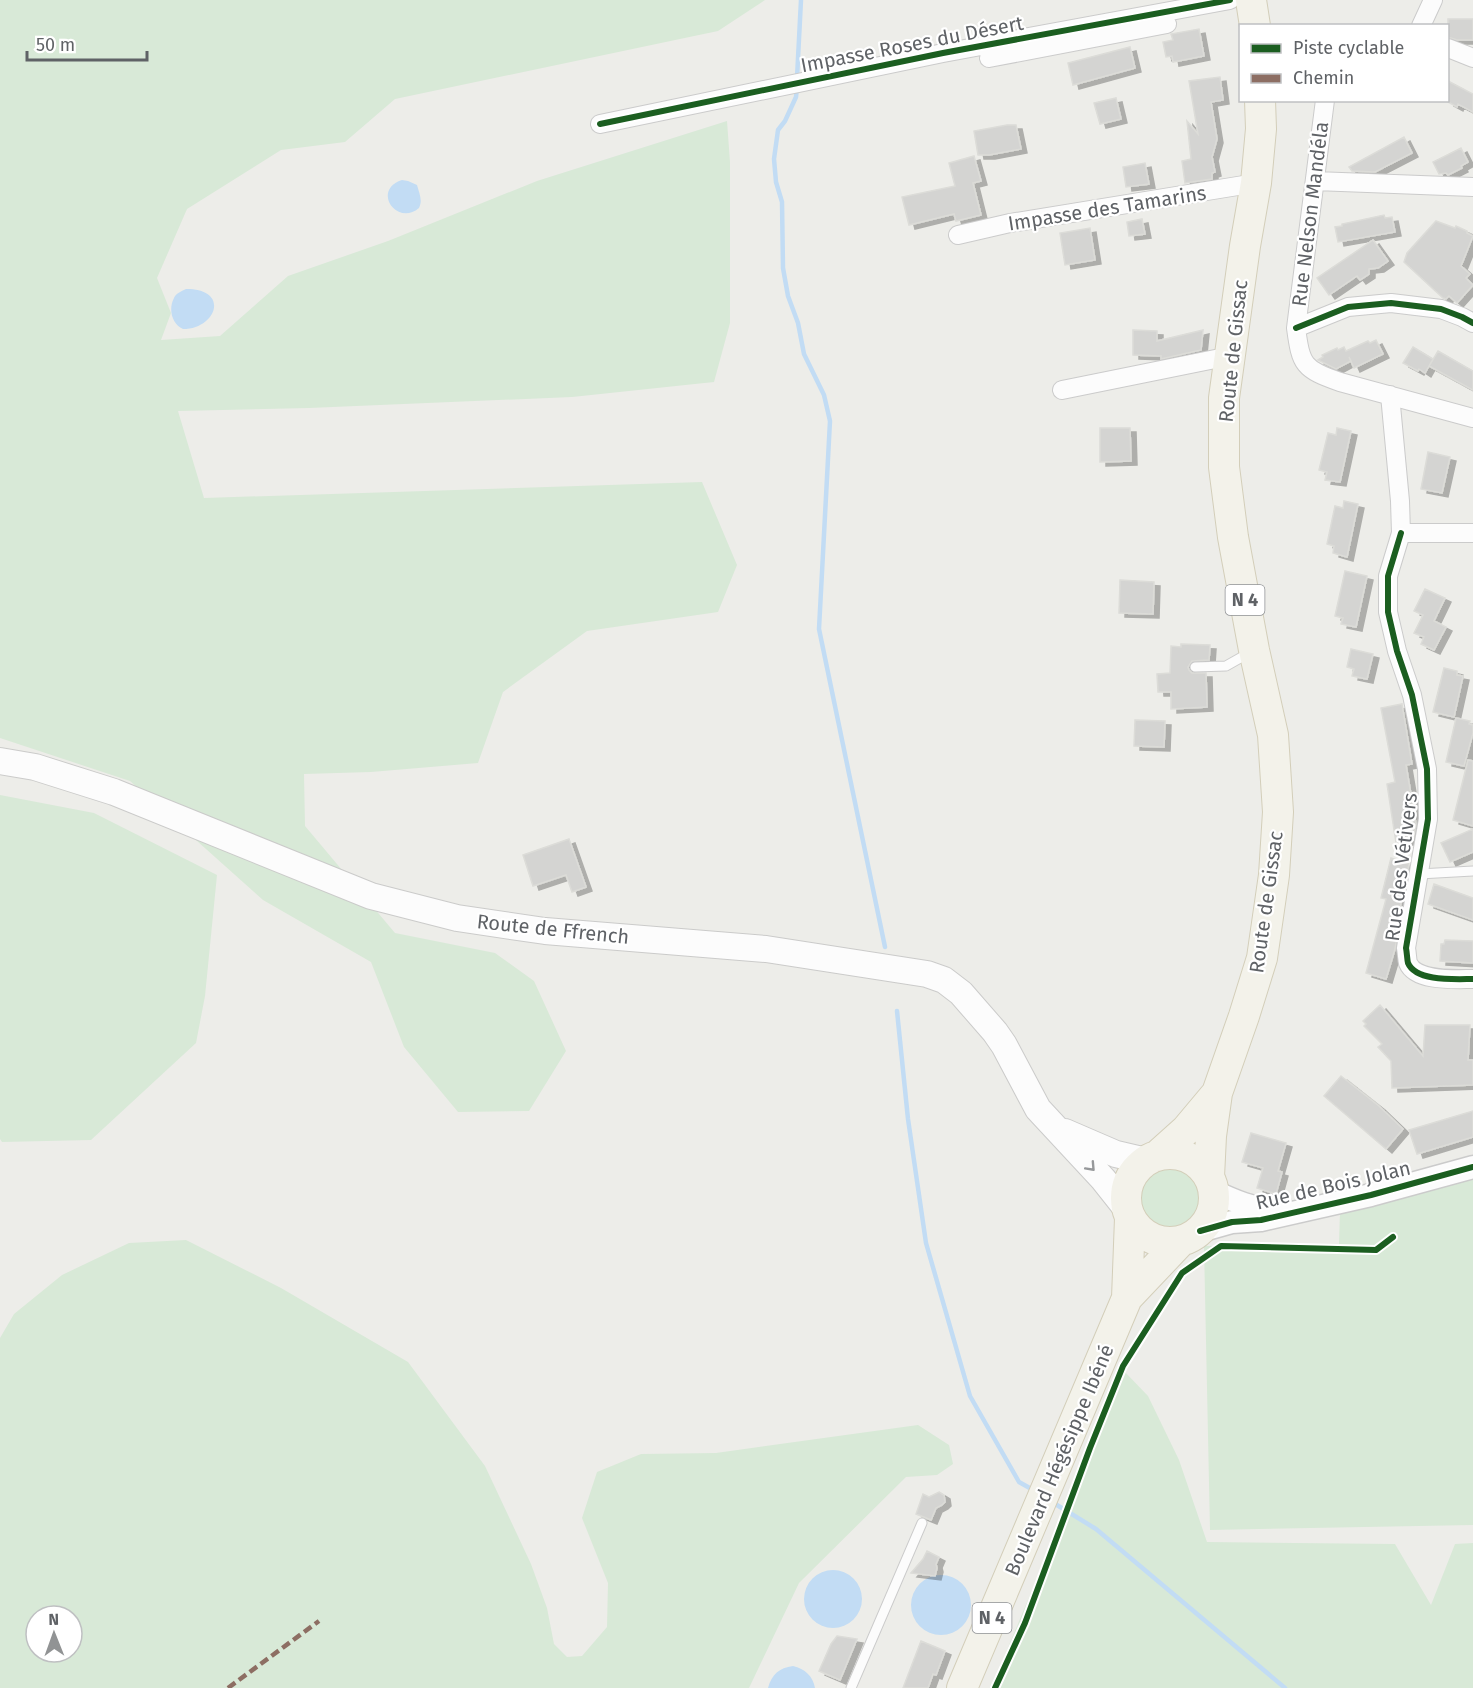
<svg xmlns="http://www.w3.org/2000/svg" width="1473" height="1688" viewBox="0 0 1473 1688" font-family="'Fira Sans',sans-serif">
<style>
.green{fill:#d8e9d7;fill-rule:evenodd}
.water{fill:#c2dcf4}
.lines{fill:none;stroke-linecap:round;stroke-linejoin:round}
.stream{stroke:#c2dcf4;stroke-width:4.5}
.building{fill:#d4d4d2;stroke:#dcdcd8;stroke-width:1.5;filter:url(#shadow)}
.service-casing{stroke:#cbcbcb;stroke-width:11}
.minor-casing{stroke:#cbcbcb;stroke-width:20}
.tertiary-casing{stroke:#cbcbcb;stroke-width:25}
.secondary-casing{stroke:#cbcbca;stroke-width:28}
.primary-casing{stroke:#d3ceb9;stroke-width:32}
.service{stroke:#fcfcfc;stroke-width:9}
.minor{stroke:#fcfcfc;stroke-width:18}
.tertiary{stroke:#fcfcfc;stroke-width:22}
.secondary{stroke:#fcfcfc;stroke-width:26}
.primary{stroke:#f3f2ea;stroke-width:30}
.quiet{stroke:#8d6e63;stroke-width:4.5;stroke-dasharray:9 4.5;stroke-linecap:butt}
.cycleway-casing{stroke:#fff;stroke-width:10}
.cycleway{stroke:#1b5e20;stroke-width:6}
.oneway{stroke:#96989a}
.labels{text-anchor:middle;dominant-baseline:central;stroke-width:4.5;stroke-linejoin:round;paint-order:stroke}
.shield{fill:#fff;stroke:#8f9194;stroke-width:1.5}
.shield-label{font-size:18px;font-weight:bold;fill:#5f6266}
.street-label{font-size:20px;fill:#5f6266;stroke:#fff}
</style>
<defs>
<filter id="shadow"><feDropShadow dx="6" dy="4" stdDeviation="0" flood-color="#0004"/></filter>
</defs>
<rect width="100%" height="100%" fill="#edede9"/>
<path class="green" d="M0,0H765L718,31L395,99L345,142L281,150L187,209L157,278L171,313L161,340L220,336L288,276L388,241L537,181L727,121L730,162V323L714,382L572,397L309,408L178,411L204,498L702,482L737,565L718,612L587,631L503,692L478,763L371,772L304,774L305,826L395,933L495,953L534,981L566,1051L529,1111L458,1112L404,1047L371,962L263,900L130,781L0,738Z
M0,795L94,813L217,875L205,996L196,1043L91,1140L2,1142L0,1139Z
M1135 1198a35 35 0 1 1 70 0a35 35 0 1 1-70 0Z
M1473,1174V1525L1210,1530L1204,1246L1339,1244L1340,1211Z
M186,1240L281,1288L408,1362L485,1466L531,1564L547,1608L554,1644L567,1657L582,1656L607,1627L608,1583L582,1518L597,1472L641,1454L716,1453L918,1425L949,1445L953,1464L937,1475L906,1477L799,1583L749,1688H0V1338L14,1314L62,1275L129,1243ZM36,1616H72V1652H36Z
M1124,1371L1148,1396L1179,1460L1207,1542L1395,1544L1431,1605L1455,1544L1473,1543V1688H991Z"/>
<path class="water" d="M402,180L408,181L417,185C419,193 423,200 419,208C397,227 371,190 402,180Z
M186,289C231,289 216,329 183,329C172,324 168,309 174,298C176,293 182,291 186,289Z
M804 1599a29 29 0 1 1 58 0a29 29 0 1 1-58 0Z
M911 1605a30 30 0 1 1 60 0a30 30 0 1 1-60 0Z
M793,1666C805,1669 813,1676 815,1688H768C772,1674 779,1668 793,1666Z"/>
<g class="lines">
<path class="stream" d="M797,78L801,0
M797,87L796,97L785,121L778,130L774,159L776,182L782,202L783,268L788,296L798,323L804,354L824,395L830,421L819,629L885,947
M897,1011L908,1119L926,1243L970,1396L1019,1482L1035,1491
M1052,1502L1096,1529L1285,1688"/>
</g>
<path class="building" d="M1448,19H1473V40H1457L1448,37Z
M1199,29L1204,56L1173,62L1172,56L1166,57L1163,42L1173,40L1171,34Z
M1130,47L1135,68L1073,85L1068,63Z
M1220,77L1223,100L1211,102L1217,139L1212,157L1215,172L1212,173V179L1185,183L1182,161L1191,159L1187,121L1198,134L1189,81Z
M1448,81L1473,94V112L1458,104L1457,107L1448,102Z
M1116,98L1121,119L1100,124L1094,103Z
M1007,125H1016L1021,149L989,155H978L974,131Z
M1404,137L1412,153L1375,172L1352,171L1349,167Z
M1461,148L1468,162L1461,166L1462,168L1448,175L1446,173L1439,174L1433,162Z
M974,156L981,181L973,183L981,215L956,221L954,214L909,225L902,197L955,186L949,163Z
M1145,163L1149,184L1126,187L1123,167Z
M1384,215L1385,218L1392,217L1395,232L1338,242L1335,227L1342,226V224Z
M1142,219L1145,234L1129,236L1127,222Z
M1436,221L1455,228L1456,226L1467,231V233L1473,236L1461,266L1470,274L1466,278L1473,285L1457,303L1449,296L1446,299L1443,298L1404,262L1407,253Z
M1090,228L1095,260L1065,265L1060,233Z
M1373,240L1388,261L1378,268L1369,269V274L1360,280L1357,276L1329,295L1317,278Z
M1133,330L1157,331V341L1203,330L1201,350L1161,359V356L1133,355Z
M1376,340L1383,354L1354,368L1349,357L1351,361L1336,369L1318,360L1323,357L1322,355L1337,348L1338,350L1344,347L1346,351L1368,341L1370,343Z
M1413,347L1433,359L1425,373L1419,369L1418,371L1403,363Z
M1438,351L1473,371V390L1429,366Z
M1100,428H1130L1131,461L1100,462Z
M1337,428L1351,431L1340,482L1325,480L1327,472L1319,470L1328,433L1336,435Z
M1428,452L1450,457L1442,493L1421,489Z
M1344,501L1358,504L1347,557L1333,553L1334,546L1327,544L1335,506L1343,508Z
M1345,571L1367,576L1356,627L1341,624L1343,618L1335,616Z
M1120,580L1154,582L1153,614L1119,613Z
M1425,589L1445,598L1434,621L1446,627L1434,650L1421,644L1424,637L1414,633L1423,615L1414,611Z
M1181,644L1210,645L1209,660L1192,661L1188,667L1189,670L1192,673H1206L1207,707L1171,709V692H1158L1157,674L1170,673L1171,646L1181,647Z
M1351,649L1373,654L1367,679L1352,676L1354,669L1347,667Z
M1444,668L1457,671V675L1463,676L1454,717L1433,712Z
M1402,704L1412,764L1406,765L1416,824L1413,840L1396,843L1387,784L1395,782L1381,708Z
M1456,718L1470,721L1469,724L1473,725V733L1464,766L1446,762Z
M1135,720L1165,721L1164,747L1134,746Z
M1468,760L1473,761V826L1453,820Z
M1473,829V852L1450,862L1441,843Z
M569,839L586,887L572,892L566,875L533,886L523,855Z
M1391,858L1409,864L1399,913H1401L1395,949L1386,979L1366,973L1386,899L1381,898Z
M1434,884L1473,898V920L1428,904Z
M1445,940L1473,941V963L1440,961L1441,944H1444Z
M1380,1005L1423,1056L1425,1025H1470L1468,1060H1473V1085L1392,1088L1391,1061L1378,1047L1382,1044L1364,1026L1366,1024L1363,1021Z
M1341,1076L1379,1106L1403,1129L1386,1149L1324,1096Z
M1473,1111V1137L1417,1154L1409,1130Z
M1251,1133L1286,1143L1278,1171L1282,1172L1276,1194L1257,1188L1263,1168L1242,1162Z
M939,1492L944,1495L945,1502L942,1505L936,1508L931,1520L916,1514L923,1494L929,1497Z
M927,1551L939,1557L936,1564L937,1568L935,1576L911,1573L923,1559Z
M837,1636L857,1639L840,1680L819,1671L831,1644Z
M921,1641L945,1651L936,1675L933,1674L928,1688H903Z"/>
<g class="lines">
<g class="service-casing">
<path id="service" d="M1195,667L1226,666L1249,653
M1419,874L1473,871
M851,1688L922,1523"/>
</g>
<g class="minor-casing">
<path id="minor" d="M1421,26L1433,0
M1448,48L1473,58
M989,58L1167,24
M1325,100L1296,328C1301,365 1303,369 1340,382L1473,418
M600,124L943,53L1230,0
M1315,181L1473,187
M958,235L1010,223L1256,183
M1296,328L1348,307L1391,303L1441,309L1462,317L1473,323
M1062,390L1230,356
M1390,395L1400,501L1401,533H1473
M1401,533L1388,576V612L1397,651L1412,695L1427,769L1428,819L1406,948C1407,953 1407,959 1408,963C1416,982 1456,979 1473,979"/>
</g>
<g class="tertiary-casing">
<path id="tertiary" d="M1213,1191C1234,1201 1253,1209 1277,1211
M1200,1231L1232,1222L1261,1220L1371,1195L1473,1167"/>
</g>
<g class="secondary-casing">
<path id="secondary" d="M0,761L35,767L114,792L371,896L457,918L545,931L766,949L927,974L944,980L961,993L995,1032L1004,1045L1038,1109L1103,1179L1126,1208
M1065,1132L1116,1154L1146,1161"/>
</g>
<g class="primary-casing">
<path id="primary" d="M1251,0L1255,26
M1126 1198a44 44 0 1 1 88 0a44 44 0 1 1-88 0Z
M1157,1156L1186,1130L1217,1093
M1209,1177L1211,1136L1217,1093L1244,1016L1262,958L1274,875L1278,812L1273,735L1254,650L1233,537L1224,467V398L1245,246L1256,183L1261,129L1260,100
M1127,1298L1130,1218
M962,1688L1127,1298L1181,1241"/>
</g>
<use href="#service" class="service"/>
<use href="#minor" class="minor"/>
<use href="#tertiary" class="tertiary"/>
<use href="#secondary" class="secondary"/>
<use href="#primary" class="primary"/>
<path class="quiet" d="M228,1688L319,1621"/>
<g class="cycleway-casing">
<path id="cycleway" d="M600,124L943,53L1230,0
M1296,328L1348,307L1391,303L1441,309L1462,317L1473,323
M1401,533L1388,576V612L1397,651L1412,695L1427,769L1428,819L1406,948C1407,953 1407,959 1408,963C1416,982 1456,979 1473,979
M1200,1231L1232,1222L1261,1220L1371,1195L1473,1167
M995,1688L1025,1623L1090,1448L1123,1366L1182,1273L1221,1246L1376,1250L1393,1237"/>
</g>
<use href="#cycleway" class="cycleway"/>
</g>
<defs><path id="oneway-chevron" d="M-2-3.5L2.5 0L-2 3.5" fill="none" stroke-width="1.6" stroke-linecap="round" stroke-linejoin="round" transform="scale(1.5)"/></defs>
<use class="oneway" href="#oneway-chevron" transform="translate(1091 1167) rotate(47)"/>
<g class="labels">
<g class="shield">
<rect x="1225.5" y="585" width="39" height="30" rx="4.5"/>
<rect x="972.5" y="1603" width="39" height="30" rx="4.5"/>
</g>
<g class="shield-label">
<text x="1245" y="600">N 4</text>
<text x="992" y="1618">N 4</text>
</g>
<g class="street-label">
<text transform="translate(912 44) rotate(-11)">Impasse Roses du Désert</text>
<text transform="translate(1107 208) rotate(-9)">Impasse des Tamarins</text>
<text transform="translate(1310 214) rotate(-83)">Rue Nelson Mandéla</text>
<text transform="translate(1233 351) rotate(-84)">Route de Gissac</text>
<text transform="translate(1401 867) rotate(-83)">Rue des Vétivers</text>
<text transform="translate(1266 902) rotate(-82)">Route de Gissac</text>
<text transform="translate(553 929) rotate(6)">Route de Ffrench</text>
<text transform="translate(1333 1185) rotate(-13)">Rue de Bois Jolan</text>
<text transform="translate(1059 1460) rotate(-67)">Boulevard Hégésippe Ibéné</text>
</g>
</g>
<rect x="1239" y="24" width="210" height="78" fill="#ffffff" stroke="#bfc0c2" stroke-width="1.5"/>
<rect x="1251" y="44" width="30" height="9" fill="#1b5e20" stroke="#bfc0c2" stroke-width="1.5"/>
<text x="1293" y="54" font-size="18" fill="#5f6266">Piste cyclable</text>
<rect x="1251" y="74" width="30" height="9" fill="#8d6e63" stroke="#bfc0c2" stroke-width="1.5"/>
<text x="1293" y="84" font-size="18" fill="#5f6266">Chemin</text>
<g transform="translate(54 1634) rotate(359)"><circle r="28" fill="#ffffff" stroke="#bfc0c2" stroke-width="1.5"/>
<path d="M0-4.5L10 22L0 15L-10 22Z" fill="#919394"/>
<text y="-9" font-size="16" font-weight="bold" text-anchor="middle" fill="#5f6266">N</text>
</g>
<path d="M27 51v9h120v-9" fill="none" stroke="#5f6266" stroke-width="3"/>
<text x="36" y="51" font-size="18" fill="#5f6266" stroke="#ffffff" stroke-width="4.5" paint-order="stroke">50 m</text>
</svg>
